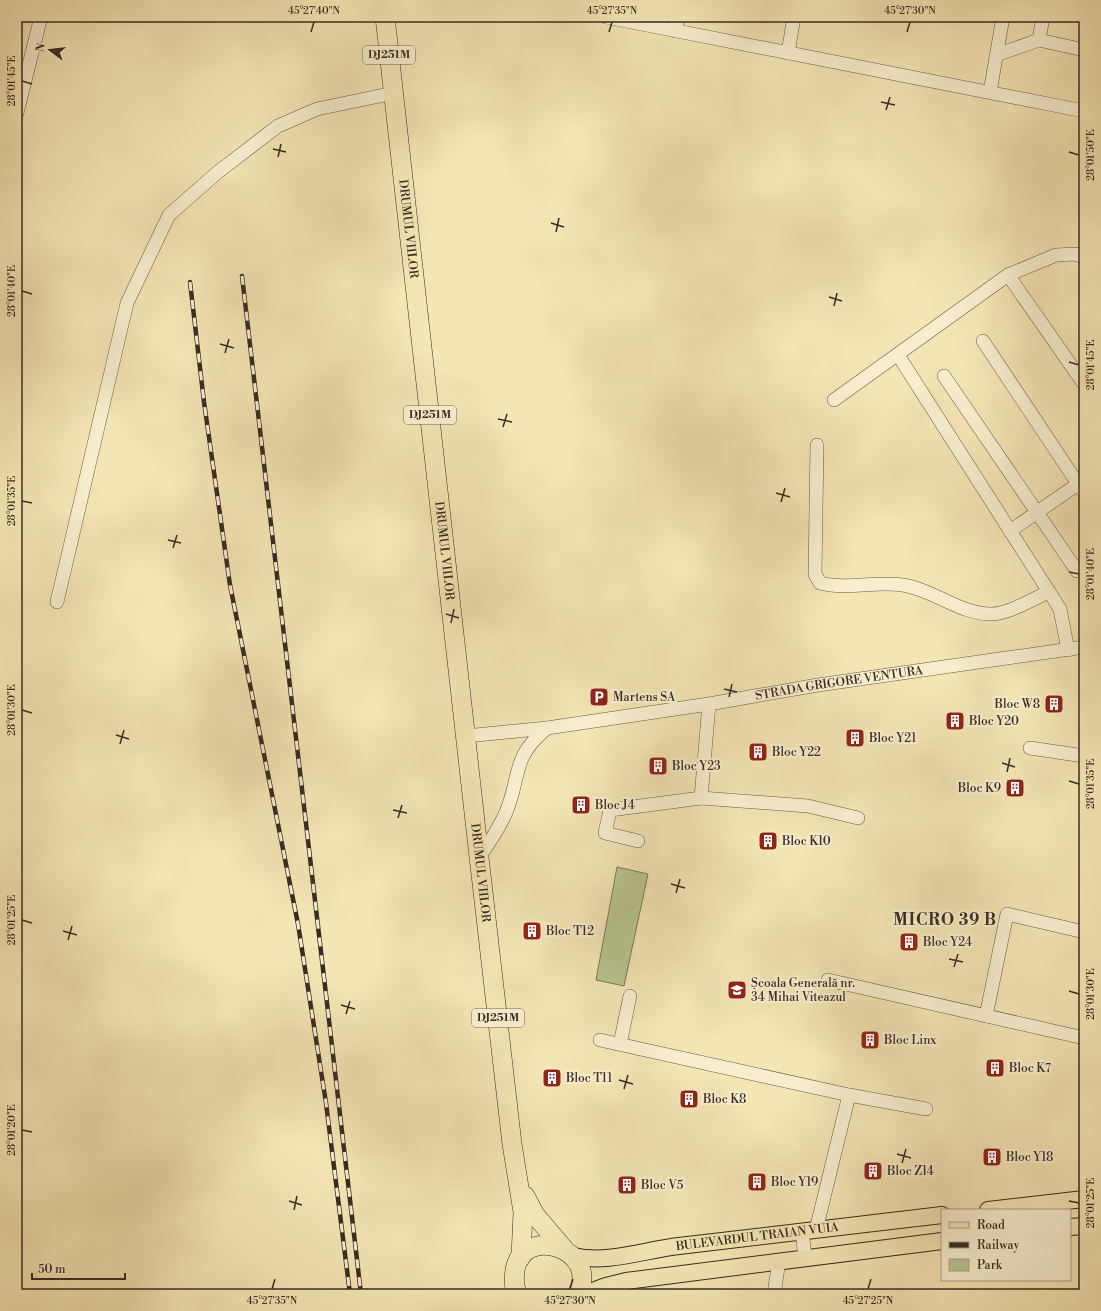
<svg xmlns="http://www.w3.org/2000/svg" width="1101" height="1311" viewBox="0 0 1101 1311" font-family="'Libre Bodoni',serif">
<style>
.green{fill:#b8c590;stroke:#7a7859}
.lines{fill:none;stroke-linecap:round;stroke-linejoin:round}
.minor-casing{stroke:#695946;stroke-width:14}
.major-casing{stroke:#3b2a22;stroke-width:18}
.highway-casing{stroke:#3b2a22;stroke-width:20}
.minor{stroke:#f8eece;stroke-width:13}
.major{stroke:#f4e5b4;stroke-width:16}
.highway{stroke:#f4e5b4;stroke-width:19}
.rail-casing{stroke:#3b2a22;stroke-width:4.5}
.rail{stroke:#f8eece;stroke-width:3;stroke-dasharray:9;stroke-linecap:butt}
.ticks{fill:none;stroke:#3b2a22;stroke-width:1.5}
.labels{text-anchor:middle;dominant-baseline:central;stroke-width:4;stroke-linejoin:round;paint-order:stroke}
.shield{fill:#f8eece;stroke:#746556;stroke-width:1}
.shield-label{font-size:11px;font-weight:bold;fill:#3b2a22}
.street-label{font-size:12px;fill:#3b2a22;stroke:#f8eece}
.poi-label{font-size:12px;fill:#3b2a22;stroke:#f8eece;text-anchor:start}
.district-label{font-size:16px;font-weight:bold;letter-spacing:1px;fill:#3b2a22;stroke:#f8eece}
.neatline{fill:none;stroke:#3b2a22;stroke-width:1.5}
.ticks-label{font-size:10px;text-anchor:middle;fill:#3b2a22}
</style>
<rect width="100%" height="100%" fill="#f4e5b4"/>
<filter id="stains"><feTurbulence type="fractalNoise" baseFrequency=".005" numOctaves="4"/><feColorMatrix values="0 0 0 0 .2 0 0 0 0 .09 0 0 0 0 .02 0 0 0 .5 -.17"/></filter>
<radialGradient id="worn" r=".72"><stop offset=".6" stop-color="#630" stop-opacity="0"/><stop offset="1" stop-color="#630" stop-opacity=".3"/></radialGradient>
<path class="green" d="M617,867L648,874L624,986L596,980Z"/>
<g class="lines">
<g class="minor-casing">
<g id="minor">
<path d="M606,17L1084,111"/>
<path d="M675,31L678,17"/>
<path d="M1039,40L1084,50"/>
<path d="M788,53L794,17"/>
<path d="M996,55L1039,40L1043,17"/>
<path d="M990,92L1003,17"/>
<path d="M17,113L41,17"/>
<path d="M1008,275L1084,384"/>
<path d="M983,341L1084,493"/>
<path d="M898,355L1060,609L1068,650"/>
<path d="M944,376L1077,571"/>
<path d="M834,400L1008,275L1056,255L1075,254L1084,257"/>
<path d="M817,445L815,574L820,583C847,590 875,581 902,585C933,589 961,615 992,614C1011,613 1032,599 1049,592"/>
<path d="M1010,531L1078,484"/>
<path d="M57,602L127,303L169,215L218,172L278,126L317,109L394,93"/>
<path id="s1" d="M466,736L547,728L709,704L818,685L1084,647"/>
<path d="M1030,748L1084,756"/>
<path d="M701,798L808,806L858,818"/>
<path d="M638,841L605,833L610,810L701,798L709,704"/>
<path d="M479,857C490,842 500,827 507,810C521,773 512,757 547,728"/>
<path d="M828,980L1084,1038"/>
<path d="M986,1016L1007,914L1084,932"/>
<path d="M600,1040L849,1095L926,1109"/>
<path d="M620,1044L630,996"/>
<path d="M816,1230L849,1095"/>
<path d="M802,1231L805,1258"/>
<path d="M774,1294L779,1261"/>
</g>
</g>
<g class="major-casing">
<g id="major">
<path d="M988,1210L1084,1199"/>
<path d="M1070,1227L1084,1226"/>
<path id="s2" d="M573,1256C609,1264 643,1250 679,1246C766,1235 854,1225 942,1215"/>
<path d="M585,1294L606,1286L626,1281L942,1241"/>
</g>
</g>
<g class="highway-casing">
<g id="highway">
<path id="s3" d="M385,17L479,857L512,1144L523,1212L521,1257"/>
<path d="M525,1196L535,1215L564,1249"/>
<path d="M518,1294C513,1287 514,1278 515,1270C523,1223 602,1250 577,1294"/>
</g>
</g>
<use href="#minor" class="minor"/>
<use href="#major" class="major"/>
<use href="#highway" class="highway"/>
<g class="rail-casing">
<path id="rail" d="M242,276L361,1294
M190,282L204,402L230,585L298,924L326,1103L350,1294"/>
</g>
<use href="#rail" class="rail"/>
</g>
<path class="ticks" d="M311,32L314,22M609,32L612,22M907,32L910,22M22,81L32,84M881,102L895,105M886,110L890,97M273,149L286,152M1069,152L1079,155M278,157L281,144M551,223L564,227M556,232L559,218M22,291L32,294M829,297L842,301M834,306L837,293M220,344L234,348M225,353L229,339M1069,362L1079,365M498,419L512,422M503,427L507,414M776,493L790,497M22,501L32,503M781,502L785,488M168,540L181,543M173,548L177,535M1069,572L1079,574M446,614L459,618M451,623L454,609M724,689L737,692M729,697L732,684M22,710L32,713M116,735L129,739M120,744L124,730M1002,763L1015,767M1007,772L1010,758M1069,781L1079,784M393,810L407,813M398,818L402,805M671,884L685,888M676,893L680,879M22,920L32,923M63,931L77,935M68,940L72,926M949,959L963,962M954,967L958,954M1069,991L1079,994M341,1005L355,1009M346,1014L350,1001M619,1080L633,1084M624,1089L628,1075M22,1130L32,1132M897,1154L911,1158M902,1163L906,1149M289,1201L302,1205M1069,1201L1079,1203M294,1210L297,1196M272,1289L275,1279M570,1289L573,1279M868,1289L871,1279"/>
<defs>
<g id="parking-square" transform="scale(1)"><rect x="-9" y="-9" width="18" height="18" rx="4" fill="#8f2418" stroke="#f8eece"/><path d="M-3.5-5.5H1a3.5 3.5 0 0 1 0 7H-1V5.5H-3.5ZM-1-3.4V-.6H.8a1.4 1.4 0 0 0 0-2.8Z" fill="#fff"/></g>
<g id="building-square" transform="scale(1)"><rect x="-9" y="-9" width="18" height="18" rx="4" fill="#8f2418" stroke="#f8eece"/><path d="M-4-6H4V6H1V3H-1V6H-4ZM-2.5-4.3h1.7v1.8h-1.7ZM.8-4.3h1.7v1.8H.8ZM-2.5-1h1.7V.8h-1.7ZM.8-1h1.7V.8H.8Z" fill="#fff"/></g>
<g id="school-square" transform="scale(1)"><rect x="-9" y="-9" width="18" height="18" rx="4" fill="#8f2418" stroke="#f8eece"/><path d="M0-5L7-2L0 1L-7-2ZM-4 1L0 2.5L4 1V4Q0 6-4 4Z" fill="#fff"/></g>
</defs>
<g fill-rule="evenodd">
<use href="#parking-square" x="599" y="697"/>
<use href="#building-square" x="1054" y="704"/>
<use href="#building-square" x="955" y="721"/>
<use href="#building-square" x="855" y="738"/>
<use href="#building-square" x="758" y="752"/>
<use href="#building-square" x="658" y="766"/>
<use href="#building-square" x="1015" y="788"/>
<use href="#building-square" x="581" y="805"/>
<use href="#building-square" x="768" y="841"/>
<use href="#building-square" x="532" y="931"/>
<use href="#building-square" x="909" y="942"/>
<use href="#school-square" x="737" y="990"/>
<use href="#building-square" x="870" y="1040"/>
<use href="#building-square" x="995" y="1068"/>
<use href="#building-square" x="552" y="1078"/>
<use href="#building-square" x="689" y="1099"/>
<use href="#building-square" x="992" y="1157"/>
<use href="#building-square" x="873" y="1171"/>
<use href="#building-square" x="757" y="1182"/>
<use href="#building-square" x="627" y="1185"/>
</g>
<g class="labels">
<g class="shield">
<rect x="363" y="46" width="52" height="18" rx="3"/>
<rect x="404" y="406" width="52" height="18" rx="3"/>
<rect x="472" y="1009" width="52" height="18" rx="3"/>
</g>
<g class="shield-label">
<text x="389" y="55">DJ251M</text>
<text x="430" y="415">DJ251M</text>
<text x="498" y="1018">DJ251M</text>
</g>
<g class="street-label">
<text stroke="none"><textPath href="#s3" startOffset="213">DRUMUL VIILOR</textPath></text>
<text stroke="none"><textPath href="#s3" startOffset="537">DRUMUL VIILOR</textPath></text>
<text stroke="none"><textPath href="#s1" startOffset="377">STRADA GRIGORE VENTURA</textPath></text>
<text stroke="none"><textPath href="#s3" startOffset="861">DRUMUL VIILOR</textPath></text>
<text stroke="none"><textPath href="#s2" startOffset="186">BULEVARDUL TRAIAN VUIA</textPath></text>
</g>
<g class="poi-label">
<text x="613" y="697">Martens SA</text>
<text x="1040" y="704" text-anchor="end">Bloc W8</text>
<text x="969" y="721">Bloc Y20</text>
<text x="869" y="738">Bloc Y21</text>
<text x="772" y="752">Bloc Y22</text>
<text x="672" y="766">Bloc Y23</text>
<text x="1001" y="788" text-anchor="end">Bloc K9</text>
<text x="595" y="805">Bloc J4</text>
<text x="782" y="841">Bloc K10</text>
<text x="546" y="931">Bloc T12</text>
<text x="923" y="942">Bloc Y24</text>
<text x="751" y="983">Școala Generală nr.<tspan x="751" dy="14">34 Mihai Viteazul</tspan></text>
<text x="884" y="1040">Bloc Linx</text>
<text x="1009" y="1068">Bloc K7</text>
<text x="566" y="1078">Bloc T11</text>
<text x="703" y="1099">Bloc K8</text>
<text x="1006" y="1157">Bloc Y18</text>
<text x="887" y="1171">Bloc Z14</text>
<text x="771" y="1182">Bloc Y19</text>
<text x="641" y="1185">Bloc V5</text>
</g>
<g class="district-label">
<text x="945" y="920">MICRO 39 B</text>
</g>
</g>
<rect width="1101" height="1311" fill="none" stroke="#f4e5b4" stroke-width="44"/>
<rect x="941" y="1209" width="130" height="72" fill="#f8eece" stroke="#aca089"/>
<rect x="949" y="1222" width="20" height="6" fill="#f4e5b4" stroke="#aca089"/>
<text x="977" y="1229" font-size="12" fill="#3b2a22">Road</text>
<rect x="949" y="1242" width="20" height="6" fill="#3b2a22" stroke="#aca089"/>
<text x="977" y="1249" font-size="12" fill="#3b2a22">Railway</text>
<rect x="949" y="1259" width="20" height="12" fill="#b8c590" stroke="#aca089"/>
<text x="977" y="1269" font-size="12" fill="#3b2a22">Park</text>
<g transform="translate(50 50) rotate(285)" stroke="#f8eece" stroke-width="3" paint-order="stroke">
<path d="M0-3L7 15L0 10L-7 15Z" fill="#3b2a22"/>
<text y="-6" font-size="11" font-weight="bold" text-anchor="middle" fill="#3b2a22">N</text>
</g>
<path d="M32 1273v6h93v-6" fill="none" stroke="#3b2a22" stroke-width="2"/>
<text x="38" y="1273" font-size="12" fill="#3b2a22" stroke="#f8eece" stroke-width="3" paint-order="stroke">50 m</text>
<rect x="22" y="22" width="1057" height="1267" class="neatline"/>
<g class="ticks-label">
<text x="314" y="14">45°27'40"N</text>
<text x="612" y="14">45°27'35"N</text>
<text x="910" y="14">45°27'30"N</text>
<text transform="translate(11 81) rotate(-90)" y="4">28°01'45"E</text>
<text transform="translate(1090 155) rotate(-90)" y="4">28°01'50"E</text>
<text transform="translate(11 291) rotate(-90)" y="4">28°01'40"E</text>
<text transform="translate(1090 365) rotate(-90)" y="4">28°01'45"E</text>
<text transform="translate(11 501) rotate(-90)" y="4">28°01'35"E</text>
<text transform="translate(1090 574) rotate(-90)" y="4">28°01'40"E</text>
<text transform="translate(11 710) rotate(-90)" y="4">28°01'30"E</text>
<text transform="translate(1090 784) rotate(-90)" y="4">28°01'35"E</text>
<text transform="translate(11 920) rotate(-90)" y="4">28°01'25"E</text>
<text transform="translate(1090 994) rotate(-90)" y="4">28°01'30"E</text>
<text transform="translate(11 1130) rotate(-90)" y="4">28°01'20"E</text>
<text transform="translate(1090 1203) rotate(-90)" y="4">28°01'25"E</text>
<text x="272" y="1304">45°27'35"N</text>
<text x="570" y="1304">45°27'30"N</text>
<text x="868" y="1304">45°27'25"N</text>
</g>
<rect width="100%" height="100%" filter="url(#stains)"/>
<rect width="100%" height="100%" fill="url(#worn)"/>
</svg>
